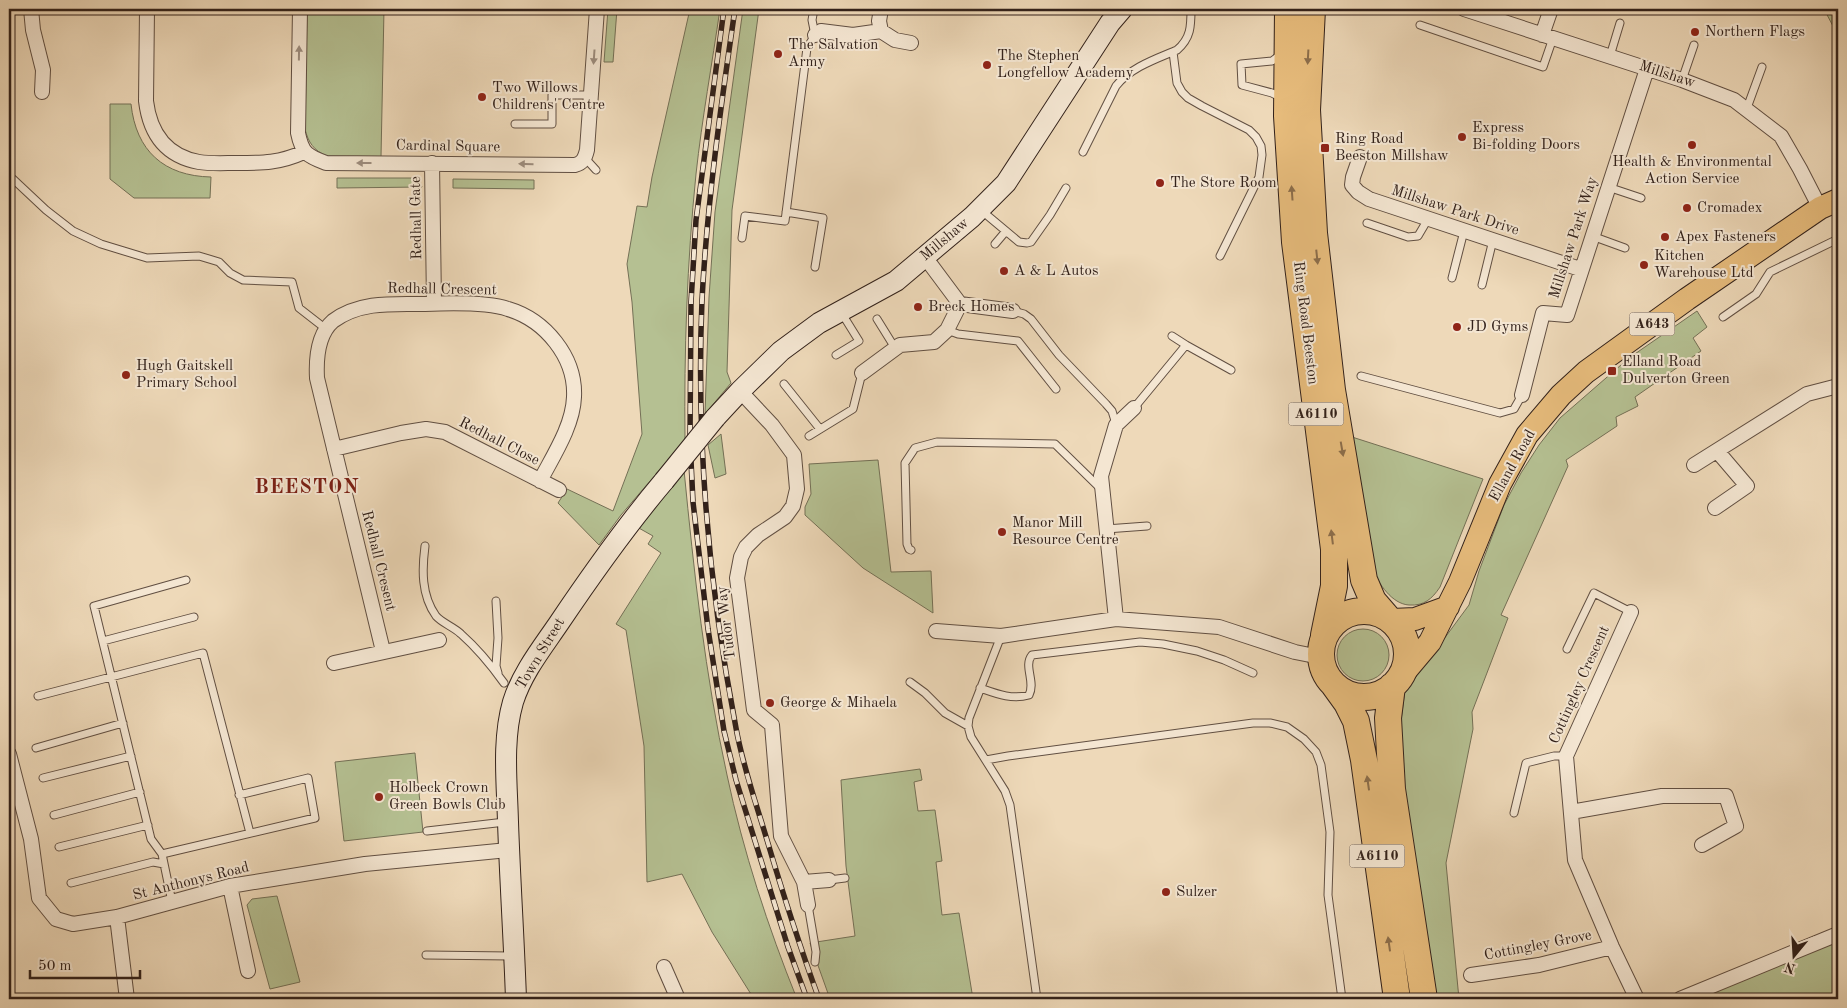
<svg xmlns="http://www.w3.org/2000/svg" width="1847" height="1008" viewBox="0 0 1847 1008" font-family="'Old Standard TT',serif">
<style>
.green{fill:#b5c092;stroke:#747056}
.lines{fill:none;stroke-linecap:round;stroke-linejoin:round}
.lane-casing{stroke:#614f42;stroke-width:9}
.street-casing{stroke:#614f42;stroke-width:16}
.secondary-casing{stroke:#32211a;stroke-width:22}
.primary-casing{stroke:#32211a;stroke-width:24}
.highway-casing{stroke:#32211a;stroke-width:28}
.lane{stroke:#f4e6d2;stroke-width:7}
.street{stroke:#f4e6d2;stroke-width:14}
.secondary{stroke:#f4e6d2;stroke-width:20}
.primary{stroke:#e7bc7c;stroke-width:22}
.highway{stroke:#e7bc7c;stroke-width:26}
.rail-casing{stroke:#32211a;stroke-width:5.5}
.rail{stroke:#f4e6d2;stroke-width:4;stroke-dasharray:11;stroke-linecap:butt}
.secondary-bridge-casing{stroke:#32211a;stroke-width:22;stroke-linecap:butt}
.secondary-bridge{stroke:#f4e6d2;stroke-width:20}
.oneway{fill:#9d8d7f}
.oneway2{fill:#8c6e4b}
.poi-dot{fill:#8f2418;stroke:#f4e6d2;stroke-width:2}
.labels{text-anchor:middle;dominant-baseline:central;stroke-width:4;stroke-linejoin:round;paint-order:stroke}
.shield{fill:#f4e6d2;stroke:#6c5c51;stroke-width:1}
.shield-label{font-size:14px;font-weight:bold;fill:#32211a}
.poi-label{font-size:15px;fill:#32211a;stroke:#f4e6d2;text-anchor:start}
.street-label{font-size:15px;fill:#32211a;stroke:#f4e6d2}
.district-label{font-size:20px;font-weight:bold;letter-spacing:1px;fill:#7a1f14;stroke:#f4e6d2}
</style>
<rect width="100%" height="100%" fill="#eed9b9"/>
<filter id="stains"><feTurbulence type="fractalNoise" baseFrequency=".004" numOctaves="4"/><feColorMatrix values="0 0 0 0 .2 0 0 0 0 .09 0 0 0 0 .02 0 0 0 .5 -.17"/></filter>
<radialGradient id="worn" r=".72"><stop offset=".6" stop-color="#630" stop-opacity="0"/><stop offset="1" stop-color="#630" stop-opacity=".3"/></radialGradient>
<path class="green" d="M307,9H384L381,157L327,156C314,151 308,142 305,129Z
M608,9H617L613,62H604Z
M690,9H720C712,64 702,119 696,174C687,263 684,351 685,440L621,515L599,545L558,503L567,489L613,511L642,434L632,302L627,264L637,206L647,207L652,177Z
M743,9H759L732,210L727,372L731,383L705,414L709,297L715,212Z
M1824,9H1838V61L1835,30Z
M110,104H131C136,151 164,176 211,177L210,198H134L110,179Z
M337,178H413L420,182L422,187L337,188Z
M453,179L534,180V189L453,188Z
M1697,311L1707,327L1693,338L1701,351L1635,397L1638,406L1616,417L1617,426L1566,460L1568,466L1501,615L1508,618L1472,712L1473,729L1446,863L1459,999H1434L1404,814L1400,728L1405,690L1411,676L1441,643L1469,605L1479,571L1504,505L1521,473L1539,445L1560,418L1629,358Z
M721,434L726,474L715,478L708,445Z
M1352,437L1483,479L1440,587C1432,599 1424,606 1409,605C1392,604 1379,584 1372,569C1368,559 1368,543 1366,532C1362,500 1357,468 1352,437Z
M878,460L891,572L931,571L933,613L863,568L805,515V507L811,494L809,464Z
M684,470C694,572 705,675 727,775C743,851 768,927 797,999H754L712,932L682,874L647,882L644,746L626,630L616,624L661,553L648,544L653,536L637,527Z
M1337 655a26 26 0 1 1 52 0a26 26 0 1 1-52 0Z
M415,753L423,832L344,841L335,762Z
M920,769L922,780L914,782L918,811L935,810L942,861L936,862L942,915L959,913L973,999H830L810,943L855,936L846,866L841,780Z
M277,896L300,982L270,989L247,905L252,899Z
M1838,934V999H1680Z"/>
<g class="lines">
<g class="lane-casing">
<path id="lane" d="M1420,25L1543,67L1553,38
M1173,52L1177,83L1182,92L1188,98L1202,106L1249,130L1256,137L1261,146L1262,155L1259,177L1220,256
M1280,55L1272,61L1241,64L1242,85L1272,93L1282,98
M1610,56L1620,23
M1682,80L1694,45
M1747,108L1762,67
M515,124H552V95H591
M1083,152L1116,86C1131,67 1156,59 1177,50C1191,38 1191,26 1191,9
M585,158L596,170
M13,179L46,210L73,231L101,244L147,258L199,256L219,262L230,273L243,280L292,282L299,308L326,329
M1608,187L1641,198
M982,211L1019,242L1027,243L1031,242L1050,215L1066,188
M786,212L823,218L815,267
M1367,223L1408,237L1418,236L1428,219
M1592,236L1625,248
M742,238L745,216L785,221L807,48L815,35L812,20L814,9
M995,244L1006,231
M1452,278L1464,231
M1482,285L1493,240
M1013,311L1024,314L1031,319L1059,355L1106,404L1112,411L1116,424
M1723,317L1756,294L1770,272L1838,239
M877,319L895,348
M947,330L958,334L1018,341L1056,389
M1172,336L1186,345
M836,355L859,341L841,312
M1361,376L1500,413L1514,409L1522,395
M784,384L820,429
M1134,408L1186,345L1231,370
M809,436L853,409L862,373
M1106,529L1147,526
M425,546C422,569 421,595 436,616C442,623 454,627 461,634C478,649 491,665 504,683
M911,550L909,549L907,544L905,463L915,448L937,442L1055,444L1100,488
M496,601L498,638L496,666L498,673
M1001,636L969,718L968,726L971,737L1005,791L1010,805L1037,999
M103,641L194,617
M1567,649L1594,593L1631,612
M910,682L925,693L945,713L968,726
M980,688C997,694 1012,700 1029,695C1036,682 1023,666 1032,655L1140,642L1163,644L1197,651L1224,660L1253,673
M38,696L203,653L250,833
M36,748L123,723
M986,760L1008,756L1253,723H1270L1287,727L1304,739L1316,752L1321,765L1330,832L1328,895L1342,999
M43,778L131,756
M1514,813L1526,763L1554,756H1566
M54,815L140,792
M427,831L505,822
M59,847L148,825
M162,854L151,839L94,606L186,580
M829,880L845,878
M71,883L153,862L164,864
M172,902L162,854L315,818L308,778L239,795
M808,905L816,952L815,962
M426,955L513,956"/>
</g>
<g class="street-casing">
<path id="street" d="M31,9L33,30L43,70L42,92
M147,9L146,101C150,134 166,156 199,162C211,164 225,163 237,163C263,163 280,163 304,152
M300,9L298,133C302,153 307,156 326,163L575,165C583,163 585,158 587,150L597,9
M881,9L879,21L881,31L895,40L911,43
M1464,9L1682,80L1734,100L1781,136L1800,169L1820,208
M815,35L821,31L853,35L881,31
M1542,35L1551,9
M1360,157L1353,177L1352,185L1358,192L1369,199L1580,269
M432,163L434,303
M925,257L960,304L1013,311
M862,373L900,345L934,342L947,330L960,304
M740,391L772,425L794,455L797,489L793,506L785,517L758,535L746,547L741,557L737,578L754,710L772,725L781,836L804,882L808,905
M1522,395L1543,313L1567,315L1647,69
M334,449L401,433L426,429L445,432L559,490
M1694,465L1807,394L1838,386
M1715,508L1747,486L1718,452
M1631,612L1566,756L1575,860L1612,947L1637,999
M1116,619L1101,476L1116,425L1134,408
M936,631L1001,636L1116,619L1219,627L1295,652L1320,657
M383,651L317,378C316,359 318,334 333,321C360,301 394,304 425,304C448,303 487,302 508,309C545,320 576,357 574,397C573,426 553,456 540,481
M334,663L439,640
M9,754L31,839L39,898L56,919L73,924L117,917L230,886L365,864L508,850
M1571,812L1662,796H1726L1736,826L1702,845
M804,882L829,880
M230,886L248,971
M117,917L127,999
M664,967L678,999
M1471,975L1539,965L1612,947
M1680,999L1838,934"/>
</g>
<g class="secondary-casing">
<path id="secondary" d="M715,418L740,391L781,351L819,323L896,281L972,217L1006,183L1110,23L1122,9
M516,999C514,940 510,881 508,822C507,783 502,740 513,702C522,673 542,648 559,623C592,574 626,526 664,481"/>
</g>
<g class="primary-casing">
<path id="primary" d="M1392,620L1415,619L1448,607
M1398,680L1430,642L1460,582L1500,484L1527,435L1561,395L1586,372L1687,299L1820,208L1838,200"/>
</g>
<g class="highway-casing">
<path id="highway" d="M1288,9L1287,116L1295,242L1334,549V586L1324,635
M1312,9L1307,110L1314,233L1332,390L1364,580L1373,601L1386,616
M1321 654a43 43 0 1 1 86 0a43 43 0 1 1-86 0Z
M1334,685L1347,703L1356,721L1364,760L1397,999
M1392,686L1388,718L1392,789L1424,999"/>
</g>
<use href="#lane" class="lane"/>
<use href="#street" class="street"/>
<use href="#secondary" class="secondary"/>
<use href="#primary" class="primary"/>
<use href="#highway" class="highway"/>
<g class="rail-casing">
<path id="rail" d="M724,9L696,220L691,302L690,440L693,502L708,629L724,731L736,780L788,947L807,999
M735,9C721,105 707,203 702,300C696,443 709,588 736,728C743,767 756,803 767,840C783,894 800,947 819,999"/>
</g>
<use href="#rail" class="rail"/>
<g class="secondary-bridge-casing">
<path id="secondary-bridge" d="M664,481L715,418"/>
</g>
<use href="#secondary-bridge" class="secondary-bridge"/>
</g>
<defs><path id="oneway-solid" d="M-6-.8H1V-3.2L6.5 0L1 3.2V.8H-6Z" transform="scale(1.25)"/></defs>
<g class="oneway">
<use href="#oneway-solid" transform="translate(299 53) rotate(-89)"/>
<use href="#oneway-solid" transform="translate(594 57) rotate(94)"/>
<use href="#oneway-solid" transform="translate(364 163) rotate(-180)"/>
<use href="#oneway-solid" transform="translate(526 164) rotate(-179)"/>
</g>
<g class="oneway2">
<use href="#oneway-solid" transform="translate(1308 57) rotate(93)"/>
<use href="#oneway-solid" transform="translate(1292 193) rotate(-94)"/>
<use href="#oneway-solid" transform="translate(1317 257) rotate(84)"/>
<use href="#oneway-solid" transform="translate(1342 449) rotate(80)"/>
<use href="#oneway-solid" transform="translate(1332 537) rotate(-97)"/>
<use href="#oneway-solid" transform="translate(1368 783) rotate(-98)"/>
<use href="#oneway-solid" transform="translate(1389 944) rotate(-98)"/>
</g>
<g class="poi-dot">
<circle cx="1695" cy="32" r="5"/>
<circle cx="778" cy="54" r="5"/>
<circle cx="987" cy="65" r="5"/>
<circle cx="482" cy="97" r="5"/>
<circle cx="1462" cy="137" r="5"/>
<circle cx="1692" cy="145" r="5"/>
<rect x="1320" y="143" width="10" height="10" rx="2.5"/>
<circle cx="1160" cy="183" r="5"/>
<circle cx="1687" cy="208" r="5"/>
<circle cx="1665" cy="237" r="5"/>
<circle cx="1644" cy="265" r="5"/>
<circle cx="1004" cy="271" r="5"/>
<circle cx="918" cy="307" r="5"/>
<circle cx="1457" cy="327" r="5"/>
<rect x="1607" y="366" width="10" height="10" rx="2.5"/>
<circle cx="126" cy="375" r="5"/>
<circle cx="1002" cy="532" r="5"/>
<circle cx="770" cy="703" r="5"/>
<circle cx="379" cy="797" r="5"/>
<circle cx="1166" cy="892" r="5"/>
</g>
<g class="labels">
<g class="shield">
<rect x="1629.5" y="312.5" width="45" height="23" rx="4"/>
<rect x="1288.5" y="402.5" width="55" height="23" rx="4"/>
<rect x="1349.5" y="844.5" width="55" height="23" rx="4"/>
</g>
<g class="shield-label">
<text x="1652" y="324">A643</text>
<text x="1316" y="414">A6110</text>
<text x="1377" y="856">A6110</text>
</g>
<g class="poi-label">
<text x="1705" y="32">Northern Flags</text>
<text x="788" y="45">The Salvation<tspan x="788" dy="17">Army</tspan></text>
<text x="997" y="56">The Stephen<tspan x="997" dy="17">Longfellow Academy</tspan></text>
<text x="492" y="88">Two Willows<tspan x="492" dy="17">Childrens' Centre</tspan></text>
<text x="1472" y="128">Express<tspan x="1472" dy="17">Bi-folding Doors</tspan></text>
<text x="1335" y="139">Ring Road<tspan x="1335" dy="17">Beeston Millshaw</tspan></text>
<text x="1692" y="162" text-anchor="middle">Health &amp; Environmental<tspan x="1692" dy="17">Action Service</tspan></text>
<text x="1170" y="183">The Store Room</text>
<text x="1697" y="208">Cromadex</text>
<text x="1675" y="237">Apex Fasteners</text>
<text x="1654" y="256">Kitchen<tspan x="1654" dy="17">Warehouse Ltd</tspan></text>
<text x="1014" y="271">A &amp; L Autos</text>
<text x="928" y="307">Breck Homes</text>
<text x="1467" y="327">JD Gyms</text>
<text x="1622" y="362">Elland Road<tspan x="1622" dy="17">Dulverton Green</tspan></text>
<text x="136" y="366">Hugh Gaitskell<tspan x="136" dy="17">Primary School</tspan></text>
<text x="1012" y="523">Manor Mill<tspan x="1012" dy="17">Resource Centre</tspan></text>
<text x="780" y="703">George &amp; Mihaela</text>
<text x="389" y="788">Holbeck Crown<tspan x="389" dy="17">Green Bowls Club</tspan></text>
<text x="1176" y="892">Sulzer</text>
</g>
<g class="street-label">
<text transform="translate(1667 75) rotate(18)">Millshaw</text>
<text transform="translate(448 147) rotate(1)">Cardinal Square</text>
<text transform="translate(1455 211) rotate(18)">Millshaw Park Drive</text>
<text transform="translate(417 218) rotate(-91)">Redhall Gate</text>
<text transform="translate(1574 238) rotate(-72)">Millshaw Park Way</text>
<text transform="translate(945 240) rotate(-40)">Millshaw</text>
<text transform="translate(442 290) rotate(1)">Redhall Crescent</text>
<text transform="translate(1305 323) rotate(83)">Ring Road Beeston</text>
<text transform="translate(499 442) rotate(27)">Redhall Close</text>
<text transform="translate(1513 466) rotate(-61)">Elland Road</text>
<text transform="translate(378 561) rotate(76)">Redhall Cresent</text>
<text transform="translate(727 623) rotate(-97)">Tudor Way</text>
<text transform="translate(541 654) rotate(-59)">Town Street</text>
<text transform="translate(1580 685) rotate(-66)">Cottingley Crescent</text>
<text transform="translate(191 882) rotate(-14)">St Anthonys Road</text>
<text transform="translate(1538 946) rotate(-11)">Cottingley Grove</text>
</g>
<g class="district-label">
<text x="307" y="488">BEESTON</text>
</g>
</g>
<rect width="1847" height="1008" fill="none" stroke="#eed9b9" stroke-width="30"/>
<rect x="10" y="10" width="1827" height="988" fill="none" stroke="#32211a" stroke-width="2.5"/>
<rect x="15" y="15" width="1817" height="978" fill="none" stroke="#32211a"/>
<g transform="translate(1794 956) rotate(198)" stroke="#f4e6d2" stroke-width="4" paint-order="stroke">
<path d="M0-4L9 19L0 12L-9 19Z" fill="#32211a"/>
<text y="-8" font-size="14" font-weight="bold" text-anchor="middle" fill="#32211a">N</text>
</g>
<path d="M30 970v8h110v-8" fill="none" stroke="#32211a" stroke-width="2.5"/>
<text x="38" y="970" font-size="15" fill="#32211a" stroke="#f4e6d2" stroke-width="4" paint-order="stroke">50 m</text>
<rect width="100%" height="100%" filter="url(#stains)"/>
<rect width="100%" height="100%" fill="url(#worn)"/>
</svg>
